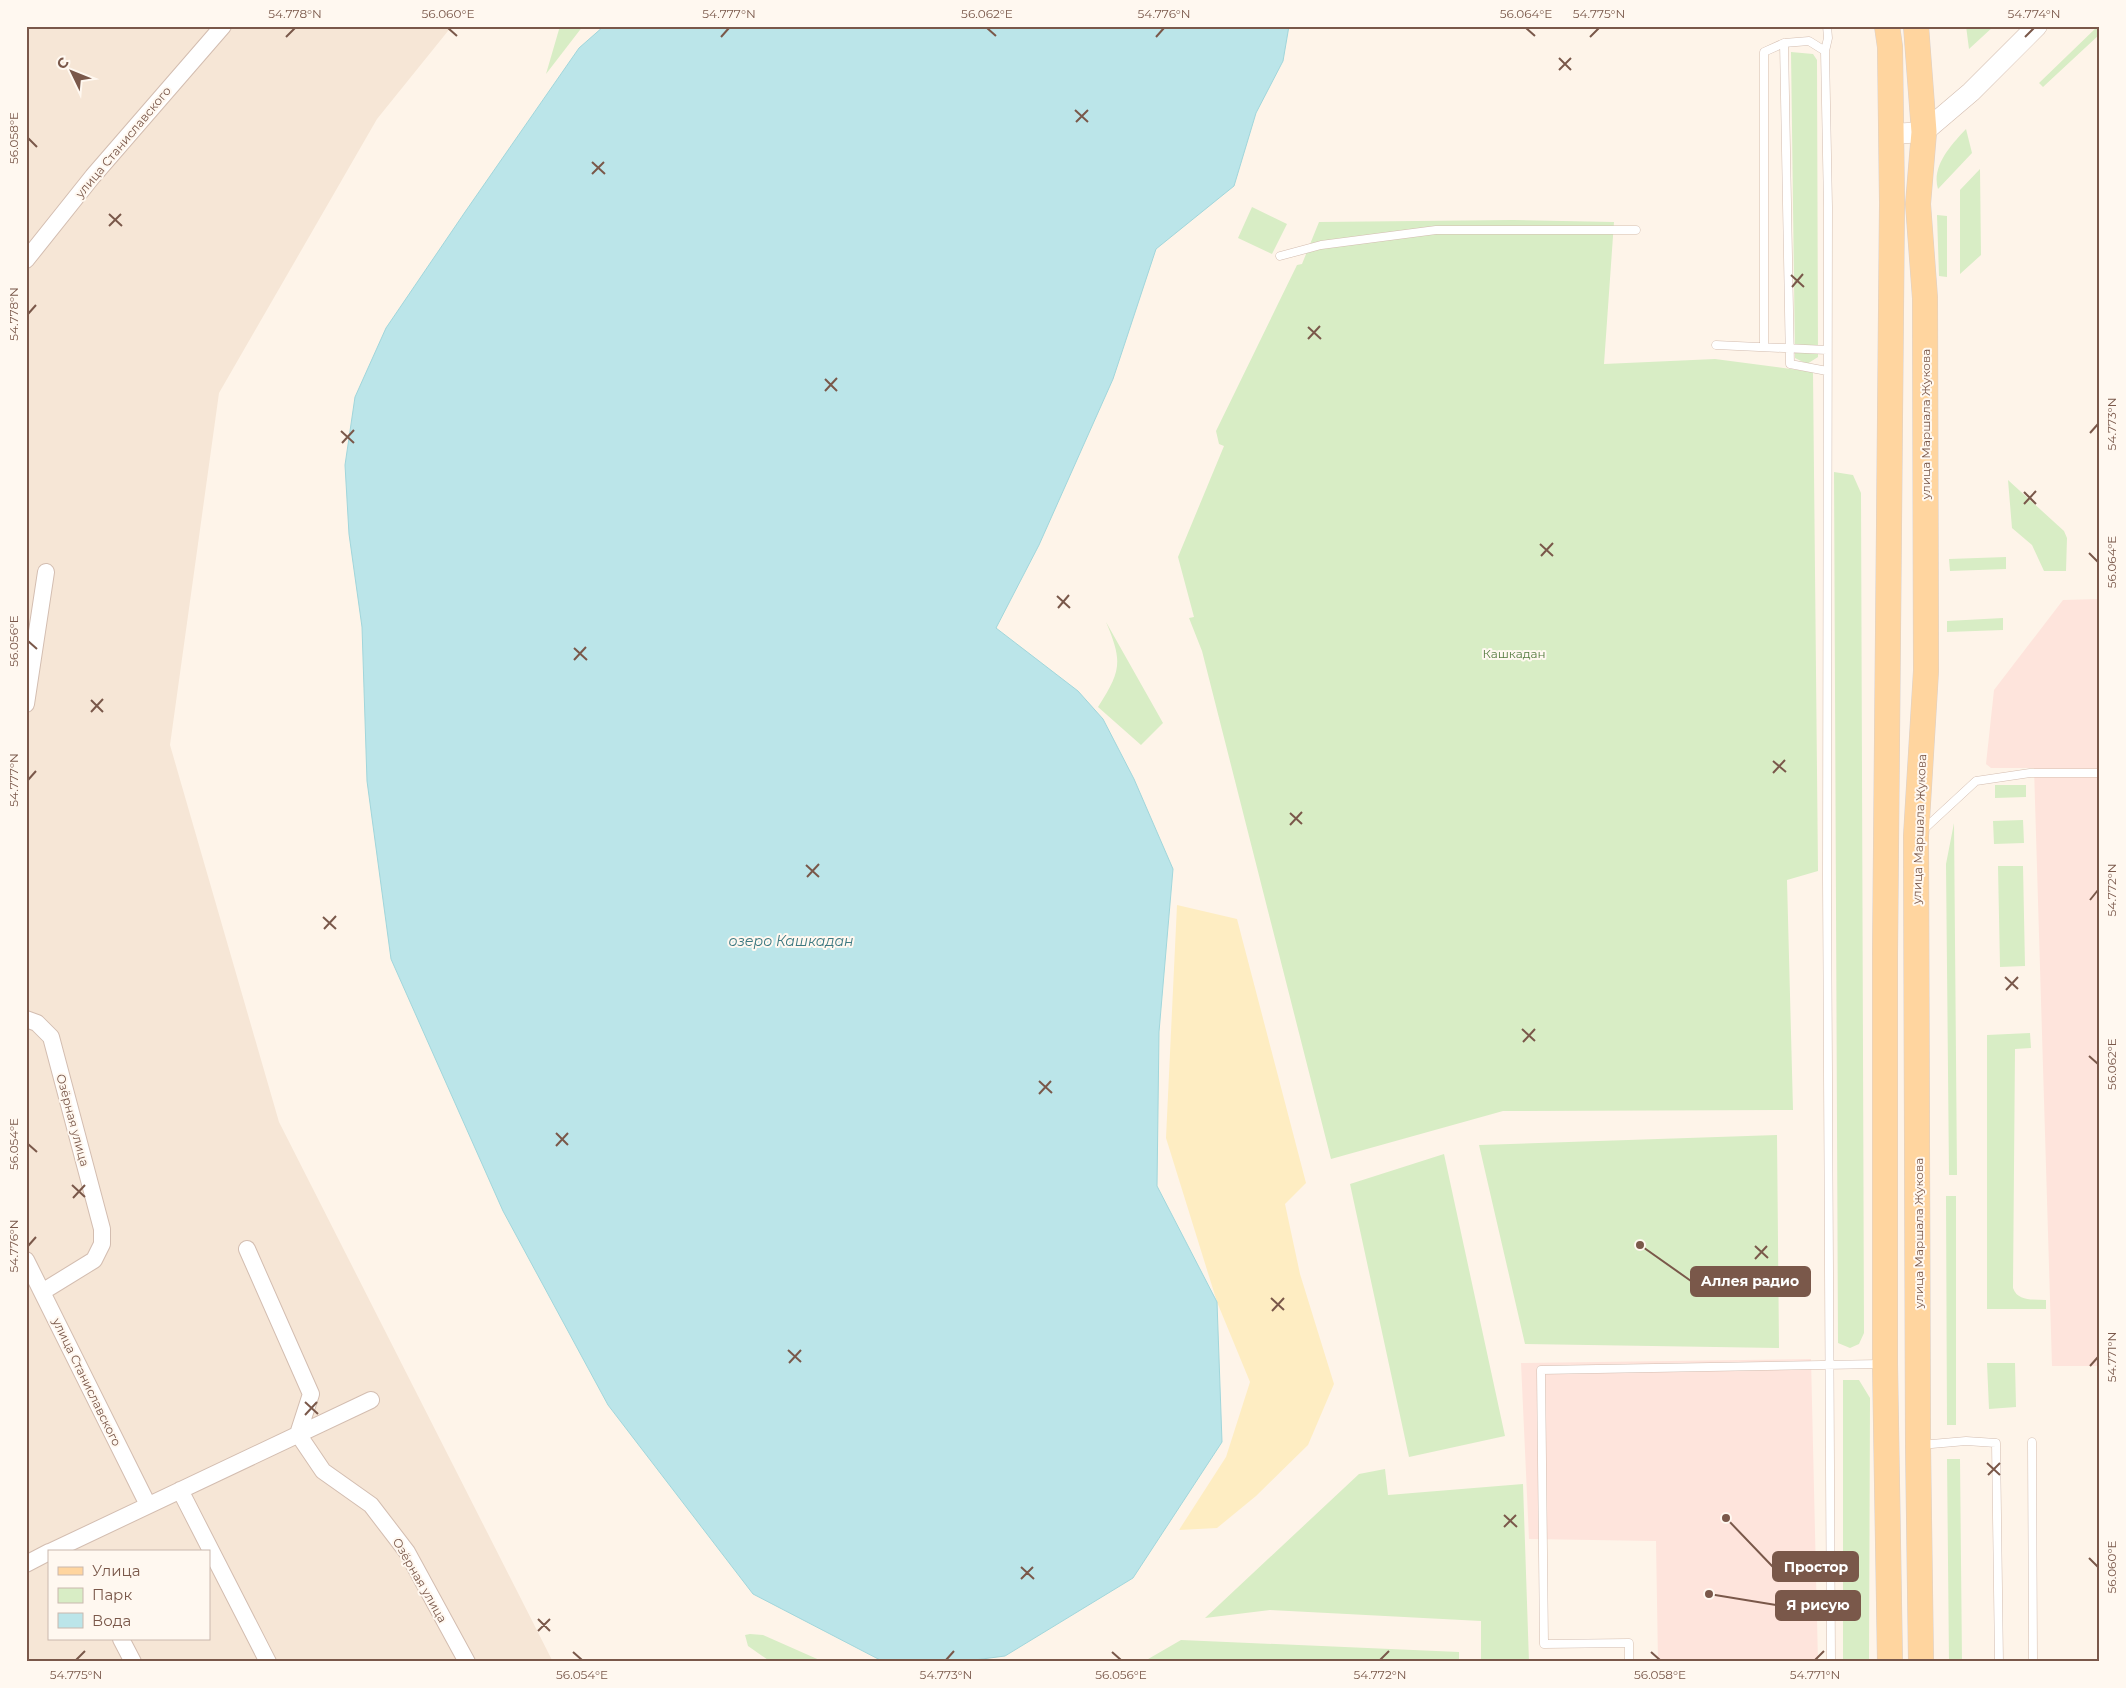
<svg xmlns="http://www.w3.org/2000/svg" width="2126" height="1688" viewBox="0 0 2126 1688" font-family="Montserrat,sans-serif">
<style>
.residential{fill:#f6e6d6;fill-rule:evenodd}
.commercial{fill:#fee4dc}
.green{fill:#d8edc5}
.sand{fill:#feedc2}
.water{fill:#bbe5e9;stroke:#a1d6db}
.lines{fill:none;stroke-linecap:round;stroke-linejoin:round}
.service-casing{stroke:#d3bdb0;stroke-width:9}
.minor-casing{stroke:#d3bdb0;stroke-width:18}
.tertiary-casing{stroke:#d3bdb0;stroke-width:21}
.primary-casing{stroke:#dad0cc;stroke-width:26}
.service{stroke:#fff;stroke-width:8}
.minor{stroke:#fff;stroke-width:16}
.tertiary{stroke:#fff;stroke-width:20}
.primary{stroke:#ffd59f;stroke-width:25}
.ticks{fill:none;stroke:#7a584a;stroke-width:2}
.labels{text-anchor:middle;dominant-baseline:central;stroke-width:4;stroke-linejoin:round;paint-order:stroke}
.street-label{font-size:12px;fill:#7a584a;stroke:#fff8f0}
.park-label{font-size:12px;fill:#537a3e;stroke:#fff8f0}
.water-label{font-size:14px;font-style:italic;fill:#3c7880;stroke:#fff8f0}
.leader{fill:none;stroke:#7a584a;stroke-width:2}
.callout-dot{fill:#7a584a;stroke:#fff8f0;stroke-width:2}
.callout{fill:#7a584a;stroke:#7a584a;stroke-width:2}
.callout-label{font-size:14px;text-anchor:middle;font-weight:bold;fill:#fff}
.neatline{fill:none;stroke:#7a584a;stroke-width:2}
.ticks-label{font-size:12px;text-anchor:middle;fill:#7a584a}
</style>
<rect width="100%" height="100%" fill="#fef4e9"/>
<path class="residential" d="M26,26H452L377,119L219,393L170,745L279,1122L553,1662H26ZM49,1552H209V1639H49Z"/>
<path class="commercial" d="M2100,599V1366H2052L2034,768H1991L1986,764L1994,690L2063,600Z
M1811,1359L1818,1662H1658L1656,1541L1529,1539L1521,1363Z"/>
<path class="green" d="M560,26H583L546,74Z
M1966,26H1994L1969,49Z
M2098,26H2100V34L2043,87L2039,83Z
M1791,52L1813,54L1817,60L1818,357L1807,364L1795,358Z
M1966,129L1972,153L1938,189C1931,166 1952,144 1966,129Z
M1980,169L1981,255L1960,274V190Z
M1252,207L1287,224L1272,254L1238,238Z
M1937,215L1947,216V277L1939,276Z
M1513,220L1614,222L1604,364L1715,359L1813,372L1818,871L1787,880L1793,1110L1503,1111L1331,1159L1202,651L1189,618L1194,617L1178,557L1224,446L1219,444L1216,431L1297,265L1302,264L1319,222Z
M1834,472L1853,475L1861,493L1864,1333L1859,1344L1850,1348L1838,1343Z
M2008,480L2064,531L2067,538L2066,571H2044L2032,545L2012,528Z
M2006,557V569L1950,571L1949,559Z
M2003,618V630L1947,632V621Z
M1106,622L1163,723L1141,745L1098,707C1121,671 1123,662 1106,622Z
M1995,785H2026V797L1995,798Z
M2023,820L2024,843L1994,844L1993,821Z
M1954,823L1957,1175H1949L1946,864Z
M1998,866H2023L2025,966L2000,967Z
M2030,1033L2031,1048L2015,1049L2013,1288C2018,1302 2033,1299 2046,1300V1309H1987V1035Z
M1777,1135L1779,1348L1525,1344L1479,1145Z
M1444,1154L1505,1436L1409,1457L1350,1184Z
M1946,1196H1956V1425H1947Z
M1987,1363H2015L2016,1407L1989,1409Z
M1843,1380H1859L1870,1398L1869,1662L1843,1661Z
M1947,1459H1960L1962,1662H1949Z
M1385,1469L1388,1495L1523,1484L1529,1662H1481V1621L1270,1610L1205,1618L1359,1474Z
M750,1634L763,1635L824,1662H771L748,1646L745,1635Z
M1181,1640L1459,1652V1662H1143Z"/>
<path class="sand" d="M1177,905L1237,919L1306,1183L1285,1204L1300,1274L1334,1384L1308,1445L1256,1496L1217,1528L1179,1530L1226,1457L1250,1382L1217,1302L1166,1138Z"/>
<path class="water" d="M604,26H1289L1283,61L1256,113L1234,186L1156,249L1113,379L1039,545L996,628L1078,691L1103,719L1134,779L1173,869L1159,1032L1157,1186L1217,1302L1222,1442L1133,1578L1005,1656L959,1662H884L753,1594L608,1405L503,1211L391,959L367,781L362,627L349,534L345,465L355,397L386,328L465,212L579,48Z"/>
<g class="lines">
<g class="service-casing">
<path id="service" d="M1825,51L1828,207L1827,878L1831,1662
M1280,256L1321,245L1436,230H1636
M1716,345L1827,350
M1764,347V52L1784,43
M1827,371L1790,364L1784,43L1809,41L1825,51L1828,38L1827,26
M1923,830L1976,781L2030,773H2100
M2032,1442L2033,1662
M1920,1445L1966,1441L1996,1443L1999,1662
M1629,1662V1643L1544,1644L1541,1370L1881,1364"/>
</g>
<g class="minor-casing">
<path id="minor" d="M26,260L93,176L223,26
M26,704L46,572
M26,1019L37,1023L51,1037L102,1229V1244L94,1260L42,1292
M247,1249L311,1394L298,1434L323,1471L371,1505L407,1552L467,1662
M26,1260L148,1505
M180,1490L268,1662
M50,1552L371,1400
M26,1564L49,1552
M121,1639L133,1662"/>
</g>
<g class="tertiary-casing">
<path id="tertiary" d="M1892,134L1924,132L1971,92L2037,26"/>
</g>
<g class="primary-casing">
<path id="primary" d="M1887,26L1890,47L1892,203L1885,955V1364L1890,1662
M1916,26L1924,132L1918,204L1925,298L1926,671L1916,836L1918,1445L1921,1662"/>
</g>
<use href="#service" class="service"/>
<use href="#minor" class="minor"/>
<use href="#tertiary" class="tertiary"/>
<use href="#primary" class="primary"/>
</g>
<path class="ticks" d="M448,28L457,36M987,28L996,36M1526,28L1535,36M286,37L295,28M721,37L729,28M1156,37L1164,28M1590,37L1599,28M2025,37L2034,28M1559,58L1571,70M1559,70L1571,58M1075,110L1088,122M1076,122L1088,110M28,138L37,147M592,162L605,174M592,174L604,162M109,214L122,226M109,226L121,214M1791,275L1804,287M1792,287L1803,274M28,314L36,305M1308,327L1321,339M1308,339L1320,326M825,379L837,391M825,391L837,378M341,431L354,443M2090,433L2098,424M342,443L354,430M2024,492L2036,504M2024,504L2036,491M1540,544L1553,556M2089,553L2098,562M1541,556L1553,543M1057,596L1070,608M1058,608L1069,595M28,641L37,649M574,648L587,660M574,660L586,647M91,700L103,712M91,712L103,699M1773,761L1786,772M1773,773L1785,760M28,780L36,771M1290,813L1302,824M1290,825L1302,812M806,865L819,877M807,877L819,864M2090,900L2098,890M323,917L336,929M324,929L336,916M2005,977L2018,989M2006,990L2018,977M1522,1029L1535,1041M1523,1042L1535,1029M2089,1056L2098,1064M1039,1081L1052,1093M1039,1094L1051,1081M556,1133L568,1145M28,1144L37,1152M556,1146L568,1133M72,1185L85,1197M73,1198L85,1185M28,1246L36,1237M1755,1246L1768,1258M1755,1259L1767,1246M1271,1298L1284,1310M1272,1311L1284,1298M788,1350L801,1362M789,1363L801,1350M2090,1366L2098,1357M305,1402L318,1414M305,1415L317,1402M1987,1463L2000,1475M1988,1475L2000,1463M1504,1515L1517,1527M1504,1527L1516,1515M2089,1558L2098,1567M1021,1567L1034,1579M1021,1579L1033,1567M538,1619L550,1631M538,1631L550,1619M573,1652L582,1660M1112,1652L1121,1660M1651,1652L1660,1660M76,1660L85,1651M946,1660L954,1651M1380,1660L1389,1651M1815,1660L1824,1651"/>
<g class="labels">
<g class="street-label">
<text transform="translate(123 142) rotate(-50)">улица Станиславского</text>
<text transform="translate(1925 424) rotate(-90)">улица Маршала Жукова</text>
<text transform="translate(1919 829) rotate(-88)">улица Маршала Жукова</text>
<text transform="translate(73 1120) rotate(75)">Озёрная улица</text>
<text transform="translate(1918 1233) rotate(-90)">улица Маршала Жукова</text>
<text transform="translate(87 1382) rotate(64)">улица Станиславского</text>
<text transform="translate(420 1580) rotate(60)">Озёрная улица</text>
</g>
<g class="park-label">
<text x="1514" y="653">Кашкадан</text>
</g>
<g class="water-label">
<text x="791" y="941">озеро Кашкадан</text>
</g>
</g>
<path class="leader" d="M1640 1245L1691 1281M1726 1518L1773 1567M1709 1594L1776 1605"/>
<g class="callout-dot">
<circle cx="1640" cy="1245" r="5"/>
<circle cx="1726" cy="1518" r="5"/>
<circle cx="1709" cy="1594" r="5"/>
</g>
<g class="callout">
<rect x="1691" y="1267" width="119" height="29" rx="5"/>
<rect x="1773" y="1552" width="85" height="29" rx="5"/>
<rect x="1776" y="1591" width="84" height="29" rx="5"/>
</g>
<g class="callout-label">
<text x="1750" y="1286">Аллея радио</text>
<text x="1816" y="1572">Простор</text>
<text x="1818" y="1610">Я рисую</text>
</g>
<rect width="2126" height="1688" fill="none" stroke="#fff8f0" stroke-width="55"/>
<rect x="48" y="1550" width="162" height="90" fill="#fff8f0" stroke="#cab8ae"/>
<rect x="58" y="1567" width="25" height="8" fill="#ffd59f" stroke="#cab8ae"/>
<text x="92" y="1576" font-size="15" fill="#7a584a">Улица</text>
<rect x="58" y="1588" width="25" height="15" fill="#d8edc5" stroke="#cab8ae"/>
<text x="92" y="1600" font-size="15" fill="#7a584a">Парк</text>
<rect x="58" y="1613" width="25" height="15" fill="#bbe5e9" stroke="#cab8ae"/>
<text x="92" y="1626" font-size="15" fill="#7a584a">Вода</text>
<g transform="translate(72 72) rotate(313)" stroke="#fff8f0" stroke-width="4" paint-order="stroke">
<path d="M0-4L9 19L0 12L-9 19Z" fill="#7a584a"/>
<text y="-8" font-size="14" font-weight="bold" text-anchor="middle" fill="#7a584a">С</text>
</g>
<rect x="28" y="28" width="2070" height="1632" class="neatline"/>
<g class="ticks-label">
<text x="295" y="18">54.778°N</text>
<text x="448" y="18">56.060°E</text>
<text x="729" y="18">54.777°N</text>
<text x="987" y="18">56.062°E</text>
<text x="1164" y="18">54.776°N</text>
<text x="1526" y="18">56.064°E</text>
<text x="1599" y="18">54.775°N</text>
<text x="2034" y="18">54.774°N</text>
<text transform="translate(14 138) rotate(-90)" y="4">56.058°E</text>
<text transform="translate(14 314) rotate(-90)" y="4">54.778°N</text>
<text transform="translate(2112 424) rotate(-90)" y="4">54.773°N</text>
<text transform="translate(2112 562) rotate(-90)" y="4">56.064°E</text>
<text transform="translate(14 641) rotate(-90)" y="4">56.056°E</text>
<text transform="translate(14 780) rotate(-90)" y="4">54.777°N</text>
<text transform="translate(2112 890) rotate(-90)" y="4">54.772°N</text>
<text transform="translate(2112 1064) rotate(-90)" y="4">56.062°E</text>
<text transform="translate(14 1144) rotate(-90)" y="4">56.054°E</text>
<text transform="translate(14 1246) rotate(-90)" y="4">54.776°N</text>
<text transform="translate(2112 1357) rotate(-90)" y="4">54.771°N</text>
<text transform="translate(2112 1567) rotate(-90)" y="4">56.060°E</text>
<text x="76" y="1679">54.775°N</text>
<text x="582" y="1679">56.054°E</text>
<text x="946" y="1679">54.773°N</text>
<text x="1121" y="1679">56.056°E</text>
<text x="1380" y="1679">54.772°N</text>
<text x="1660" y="1679">56.058°E</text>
<text x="1815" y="1679">54.771°N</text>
</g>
</svg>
